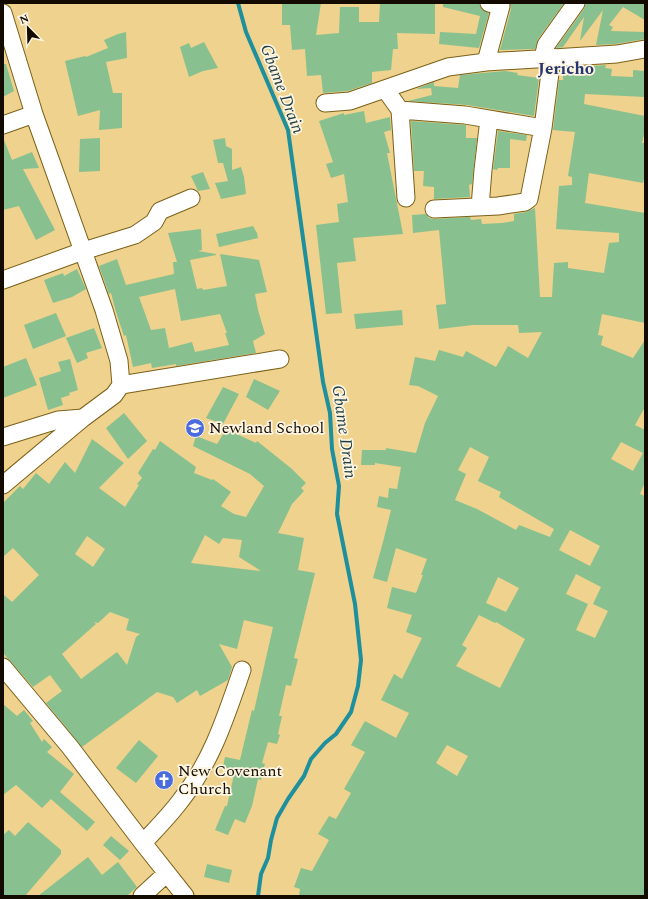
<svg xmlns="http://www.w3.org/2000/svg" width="648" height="899" viewBox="0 0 648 899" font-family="Spectral,serif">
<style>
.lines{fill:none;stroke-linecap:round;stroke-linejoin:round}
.stream{stroke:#1d8f9d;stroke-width:4}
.building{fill:#88c18f;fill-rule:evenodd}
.minor-casing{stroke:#7b6119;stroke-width:19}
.minor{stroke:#fff;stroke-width:17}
.labels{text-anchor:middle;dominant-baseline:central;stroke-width:3.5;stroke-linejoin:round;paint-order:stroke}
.poi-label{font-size:16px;fill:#130b00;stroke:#fdf5e1;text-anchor:start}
.neighbourhood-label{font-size:17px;font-weight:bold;fill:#26376f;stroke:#fdf5e1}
.water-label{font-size:17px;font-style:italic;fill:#203f44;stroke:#fdf5e1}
</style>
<rect width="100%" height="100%" fill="#eed28d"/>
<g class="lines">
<path class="stream" d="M238,3L246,32L288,130L323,382L330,413L332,449L339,486L337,514L355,604L361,660L358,686L351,712L336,734L325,743L311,759L304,776L288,799L277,818L271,840L268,858L261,874L258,896"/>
</g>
<path class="building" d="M282,3H321L316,35L339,33L340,7H359V22H379L380,3H435V34L397,33L398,49H393L391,70L372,72V83L348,91L323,93L321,75L307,76L305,49L292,50L290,25H282Z
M443,3H479L482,10L489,13L479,48L439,44L440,32L476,34L480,16L443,7Z
M510,3H564L538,39L535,49L500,50L511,9Z
M586,3H645V20L623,7L609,25L613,27L611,31L645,32V39L616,44L596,45L603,10L580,41L584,17L563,47L556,48L584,9Z
M126,32L127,58L106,62L113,93H122V128L99,130L100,110L78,116L65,61L85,56L86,57L108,48L104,40L118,34Z
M204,42L218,68L203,71L189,77L180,47L189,43L191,48Z
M3,64H6L14,91L3,97Z
M606,65L605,68L612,69L611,76L633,77V70L645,71V97L585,94L584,104L645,116V130L642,143H645V174L643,183L589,173L585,203L645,213V323L602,314L598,335L603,336L601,345L633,358L645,340V407L635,425L645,430V482L640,494L645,496V896H299L300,889L294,887L301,868L312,871L329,840L318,834L329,816L336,819L351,793L344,789L365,752L351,745L365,721L396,738L409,713L381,700L394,674L402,679L422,638L406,632L412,615L387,608L392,587L416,593L423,575H421L427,559L396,548L387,582L373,578L383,542L391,510L377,507L379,496L388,498L389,488L397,489L401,467L375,463V465H361L362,450H386V448L416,453L425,423L438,396L418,386L409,385L415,357L435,361L439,350L463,357L466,351L496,367L508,346L528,358L542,332L519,333L518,325H471H473L439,329L436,305L446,304L439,230L413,233L412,215L426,214L429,218L434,219L470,217L471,220L481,219L482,224L502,223L514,221V214L526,212L535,208L540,297H552L554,263L568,262V268L604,273L609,243L619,242V233L556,229L559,186L572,185V177L568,176L575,132L553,130L559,80H563V70L586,72L587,67L592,68V66ZM621,442L643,453L633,471L611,459ZM470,447L489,457L478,481L501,492L499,497L554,529L550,537L519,525L516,530L477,509L455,500L466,474L458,470ZM570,530L600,546L590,566L559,550ZM576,574L601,587L593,604L608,611L595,638L576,630L588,604L566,594ZM498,577L519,588L506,612L486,603ZM479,615L495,623L496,622L525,639L500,688L456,666L467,648L462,645ZM447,745L468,756L457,776L436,763Z
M505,71L518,73L517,75L539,78L534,116L467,105L408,101L432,95L431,88L416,89L434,82V86L458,88L460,75Z
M364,111L366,123L390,117L391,130L384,132L390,153H387L403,234L353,238L356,261L337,263L342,313L326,314L316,225L339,222L337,204L348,202L344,174L331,178L326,164L333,162L319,121L344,113V115Z
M411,121L466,125V138H477L472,184L469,185L470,197L434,199V187L423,186L424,171H414Z
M498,131L527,135L526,141L510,139V168H498L497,170L493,169Z
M100,138V171L79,172L80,139Z
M225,138L226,146L232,149V170L241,167L244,177L246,194L221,199L215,183L228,181L223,163H218L213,140Z
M3,140H4L12,160L32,152L39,168L23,169L55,230L36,240L19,206L3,210Z
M203,172L210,189L198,191L191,176Z
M253,226L257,233L258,238L219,247L216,234Z
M201,229L202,250L198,251L216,254V255L190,260L197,289L202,288L203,290L227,286L220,254L259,260L267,292L255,294L258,310L265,334L253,341L256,353L176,366V364L152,368L151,363L133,367L126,335L124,336L116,312L111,293L109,294L99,266L117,259L126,285L174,274L173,262H177L168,233ZM175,289L181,321L220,314L227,333H225L229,345L195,352L192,342L169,348L165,328L151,330L139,297Z
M77,269L86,289L72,297L53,303L44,280L63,273L64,276Z
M402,310L403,325L356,329L354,314Z
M56,313L66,336L33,349L24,325Z
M94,328L102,348L86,353L88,358L77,363L66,338Z
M26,358L37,385L3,398V367Z
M70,359L78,390L69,393L70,395L61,398L63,405L48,410L39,378L61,371L58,362Z
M254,379L280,391L268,410L246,397Z
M223,387L239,394L223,424L206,418Z
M124,413L147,441L128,459L106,428Z
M226,429L256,443L257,441L292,469L306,483L301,488L304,491L292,504L278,533L304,538L298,570L315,573L294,658L298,659L291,686L286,685L279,716H282L278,734L280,735L277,744L268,742L262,763L265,764L261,780L258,779L252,806L245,823L235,819L228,835L215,830L225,806H227L235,770L223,767L225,757L240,760L252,710L254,711L273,627L244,620L237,649L219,644L232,667L228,680L200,696L197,690L177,703L173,697L157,692L82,747L46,703L62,691L50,675L33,687L3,653V594L12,602L39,575L13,548L3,557V503L20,486L23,489L36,473L49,484L65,462L75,473L92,439L124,463L99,488L125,507L139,485L137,484L142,478L138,473L153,449L155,450L160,441L196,467L194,473L212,480L213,479L231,492L221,506L234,514L246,517L264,486L250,474L193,446L196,436L217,444ZM205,535L219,544L223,538L242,540L239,557L261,571L191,563ZM87,536L105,549L93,567L75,554ZM110,612L129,619L126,630L140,634L136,637L127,665L117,652L81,679L62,654L96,624L94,622L98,623Z
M3,704L17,716L24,710L33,721L30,723L42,742L44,739L52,747L47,752L74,774L60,792L95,822L87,831L51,799L42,808L16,785L3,795Z
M139,740L158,756L136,783L116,768Z
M28,822L61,850V854L25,896H3V835L9,830L15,836Z
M111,836L129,851L120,860L103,845Z
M88,857L102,875L118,862L137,887L127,896H38Z
M207,864L232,870L229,883L204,877Z"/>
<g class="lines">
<g class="minor-casing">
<path id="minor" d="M3,13L34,114L104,310L119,361L121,385L114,395L83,418L3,485
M543,58L546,45L576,3
M486,62L501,6L489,3
M385,89L400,110L465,115L543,128
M325,103L350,101L448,67L486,62L617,54L645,49
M400,110L406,198
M3,125L34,114
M480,207L483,170L489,119
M434,209L498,206L525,202L529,199L543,128L552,57
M3,280L83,251L135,235L154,222L160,211L191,198
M121,385L280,359
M3,437L58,420L83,418
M3,667L70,747L143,843L185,896
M143,843C156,829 170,815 181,800C212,761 226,716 242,670
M142,896L167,873"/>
</g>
<use href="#minor" class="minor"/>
</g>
<defs>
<g id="school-disc" transform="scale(1)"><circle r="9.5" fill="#4a6cdf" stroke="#fdf5e1"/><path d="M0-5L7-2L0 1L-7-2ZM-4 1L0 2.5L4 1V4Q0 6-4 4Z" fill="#fff"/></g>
<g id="church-disc" transform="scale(1)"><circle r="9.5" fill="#4a6cdf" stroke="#fdf5e1"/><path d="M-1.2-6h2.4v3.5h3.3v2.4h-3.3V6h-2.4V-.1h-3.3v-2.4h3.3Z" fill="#fff"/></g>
</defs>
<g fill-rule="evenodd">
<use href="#school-disc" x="195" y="428"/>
<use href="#church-disc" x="164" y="780"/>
</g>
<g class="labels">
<g class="poi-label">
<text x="209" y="428">Newland School</text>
<text x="178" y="771">New Covenant<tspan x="178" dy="18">Church</tspan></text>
</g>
<g class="neighbourhood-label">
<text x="566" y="69">Jericho</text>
</g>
<g class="water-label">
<text transform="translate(282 89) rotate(69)">Gbame Drain</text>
<text transform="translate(344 432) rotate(82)">Gbame Drain</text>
</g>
</g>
<rect width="648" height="899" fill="none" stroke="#130b00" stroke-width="8"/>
<g transform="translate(28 28) rotate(337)" stroke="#fdf5e1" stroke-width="3" paint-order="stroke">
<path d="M0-3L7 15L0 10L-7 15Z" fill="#130b00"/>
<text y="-6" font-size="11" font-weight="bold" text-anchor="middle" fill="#130b00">N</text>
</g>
</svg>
